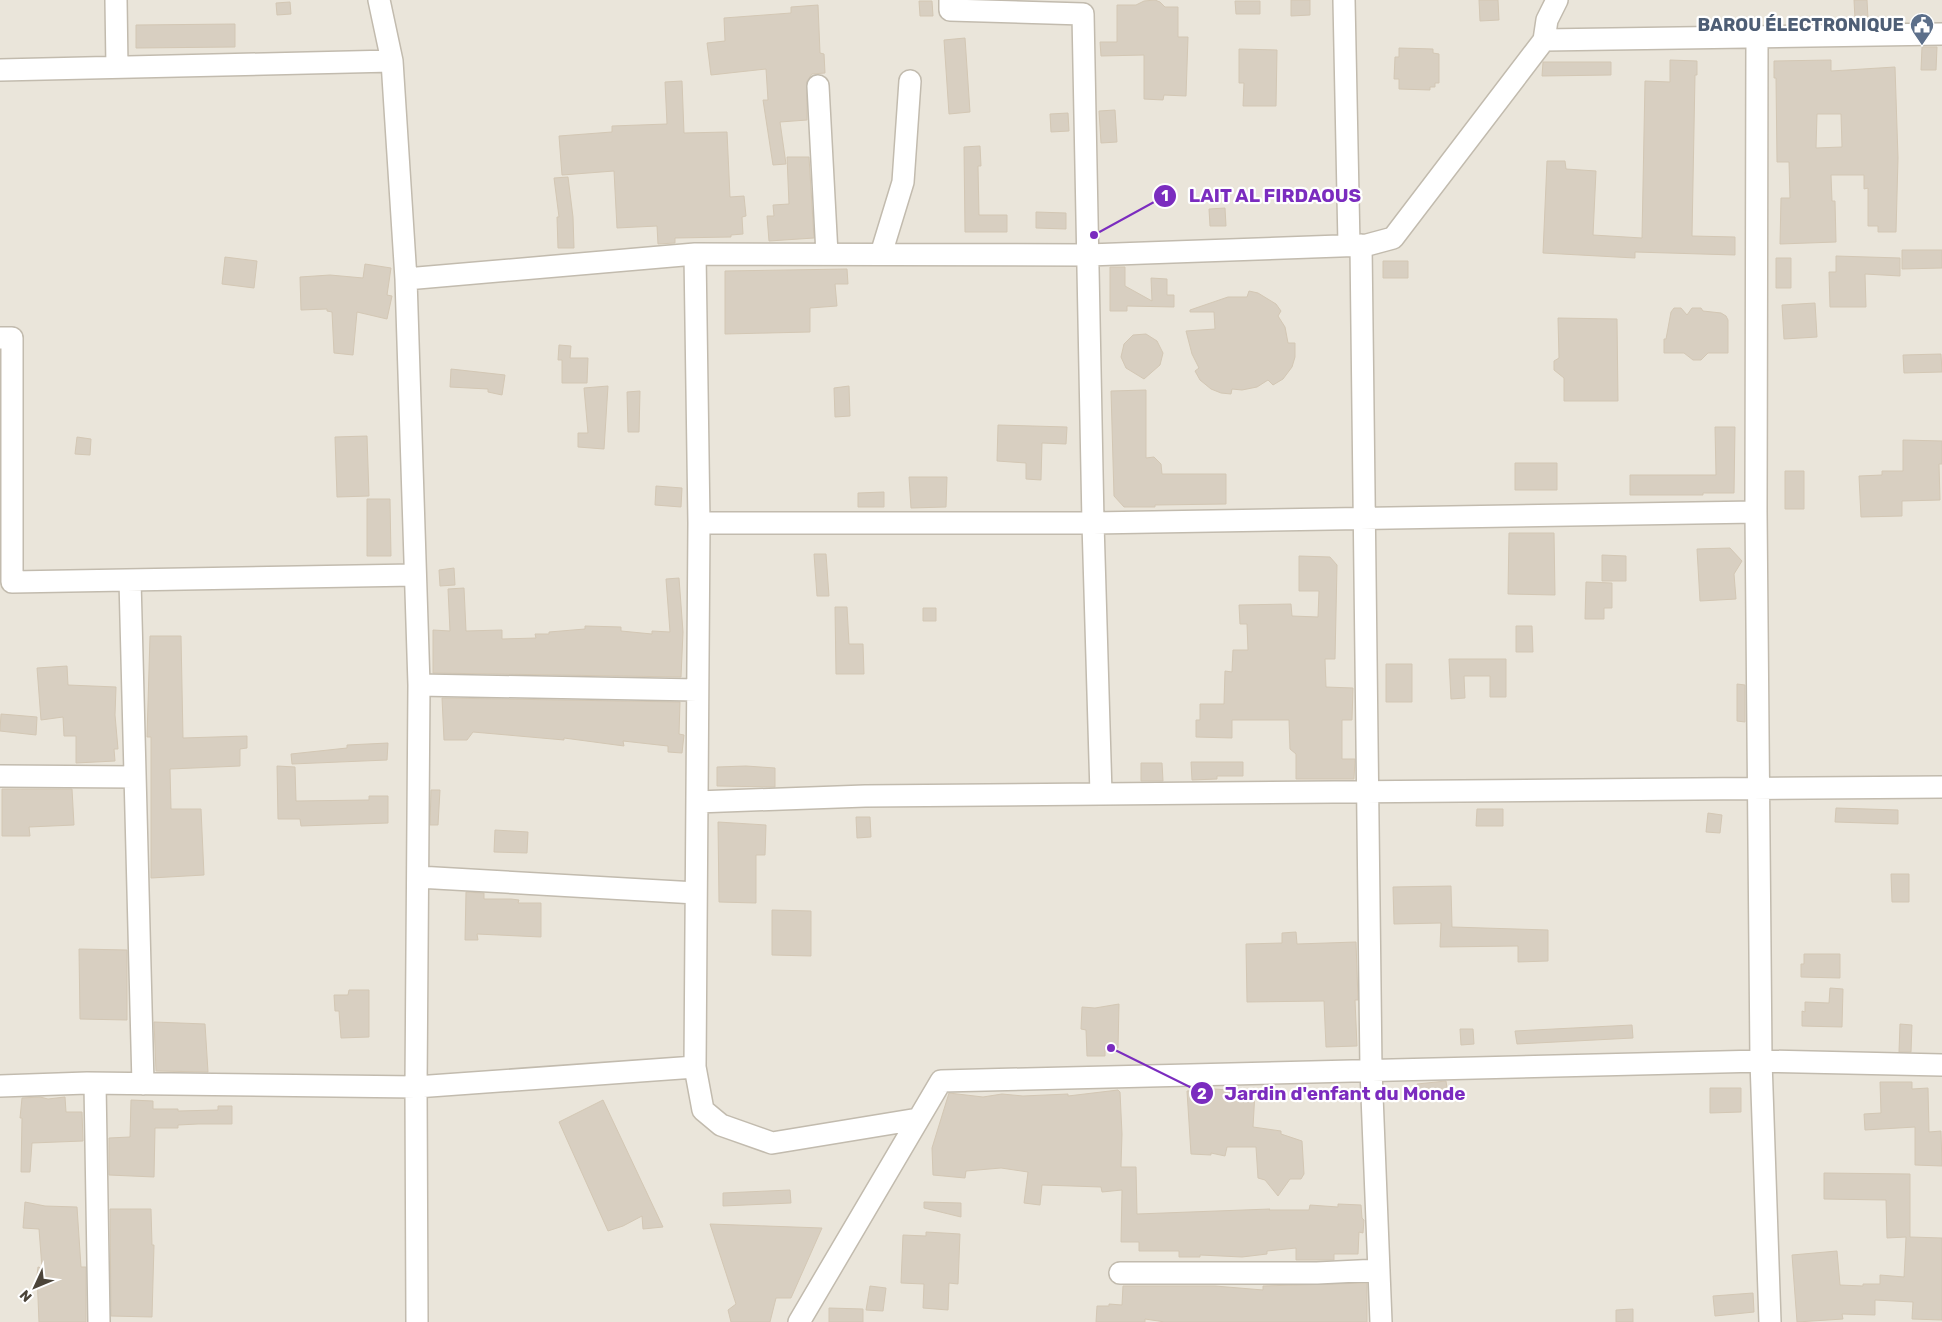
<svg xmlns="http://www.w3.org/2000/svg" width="1942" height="1322" viewBox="0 0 1942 1322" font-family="Rubik,sans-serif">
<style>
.residential{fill:#eae5da}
.building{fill:#d8cfc1;stroke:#d3c7b4;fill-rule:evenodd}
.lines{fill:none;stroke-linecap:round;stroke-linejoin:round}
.minor-casing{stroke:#c2bbae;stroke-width:24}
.minor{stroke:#fff;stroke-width:21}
.labels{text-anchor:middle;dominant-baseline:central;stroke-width:4.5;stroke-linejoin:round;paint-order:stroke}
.service-label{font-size:18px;font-weight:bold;fill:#4e5e75;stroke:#fff;text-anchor:end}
.leader{fill:none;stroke:#7b2cbf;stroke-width:2}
.callout-dot{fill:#7b2cbf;stroke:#fff;stroke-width:2}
.mark-label{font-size:15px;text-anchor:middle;font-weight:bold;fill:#fff}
.callout-label{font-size:19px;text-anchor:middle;font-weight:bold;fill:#7b2cbf;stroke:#fff;stroke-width:4.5;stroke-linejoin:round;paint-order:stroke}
</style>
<rect width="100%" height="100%" fill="#f6f3ec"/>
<path class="residential" d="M0,0H1942V1322H0Z"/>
<path class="building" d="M1155,0L1160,2L1165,7H1178V37H1188L1186,96L1164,95L1163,100L1144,99V55L1101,56L1100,42H1117V5H1136L1144,1Z
M1291,0H1310V15L1291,16Z
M1479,0H1498L1499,20L1480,21Z
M1854,0H1867L1868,18L1855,19Z
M919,1H932L933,16H920Z
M1235,1H1260V14H1236Z
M290,2L291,14L277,15L276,3Z
M818,5L820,53L824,54L825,73L812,74L807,81V120L780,122L786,164L773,165L763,100H768L766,69L711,75L707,43L725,41L724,18L791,13V7Z
M235,24V47L136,48V25Z
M965,38L970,112L949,114L944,40Z
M1922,47H1937L1936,70H1921Z
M1399,48L1433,49V53L1439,54V83H1435V87H1430V90L1399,89V79H1394L1395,57H1399Z
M1239,49L1277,50L1276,106H1243L1244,83H1239Z
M1670,60L1697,61V75H1695L1692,236L1735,237V255L1635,252V258L1543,253L1547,161H1565L1566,169L1596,171L1593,235L1642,238L1645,81L1670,82Z
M1831,60V71L1895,67L1898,158L1896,232H1878V226H1868V188L1864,189V175H1831L1832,201H1835L1836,242L1780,244L1781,198H1790L1789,162H1777L1776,78H1774V61ZM1817,114H1841L1842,147L1816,148Z
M1543,62H1611V75L1542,76Z
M682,81L684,133L727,132L730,197L744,196L746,216L742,217L743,234L731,235V237L675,238V243L658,244L657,226L617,228L614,171L562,175L559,136L612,132V126L667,124L665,82Z
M1115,110L1117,142L1101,143L1099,111Z
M1068,113L1069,131L1051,132L1050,114Z
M980,146L981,166H978L979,215H1007V232H965L964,147Z
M787,157H809L814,238L769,241L767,216H774L773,205L789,204Z
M568,177L573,217L574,248H558L557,217H559L554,178Z
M1225,208L1226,226H1210L1209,209Z
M1036,212L1066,213V229L1036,228Z
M1902,250H1942V268L1902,269Z
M1836,256L1900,258V276L1865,274L1866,307H1830L1829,272H1836Z
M225,257L257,261L254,288L222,284Z
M1776,258H1791V288H1776Z
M1383,261H1408V278H1383Z
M365,264L391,268L387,295L392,296L387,319L357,312L353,355L334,353L332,312L327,311V309L301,310L300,277L330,275L363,278Z
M1110,267H1125V286L1152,301L1151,278L1167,279V295H1174V307L1127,306V311H1110Z
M847,269L848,284H835L837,306L810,308V332L725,334V271Z
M1249,291L1258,293L1276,304L1281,311L1278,316L1285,327L1288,343H1295V357L1292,367L1283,379L1273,385L1268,380L1257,387L1242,390L1232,389L1231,394L1221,393L1211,389L1200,380L1195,371L1199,368L1192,354L1186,331L1215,329L1214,312H1190V310L1228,297H1247Z
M1815,303L1817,337L1784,339L1782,305Z
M1674,308H1681L1687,315L1692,308H1701L1703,311L1721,313L1726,316L1728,320V353H1708L1701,360H1693L1684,353H1664V339H1666L1671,312Z
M1558,318L1617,319L1618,401H1564V378L1554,370V361L1559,358Z
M1146,334L1157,341L1163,353L1160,365L1144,379L1126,368L1121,357L1124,344L1133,335Z
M559,345L571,346L570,358H588L587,383H562V360H558Z
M1941,354L1942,372L1904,373L1903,355Z
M451,369L505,375L502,395L488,392V389L450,387Z
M608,386L604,449L578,447V433H588L584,388Z
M849,386L850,416L835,417L834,388Z
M1146,390V458L1154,457L1161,464L1162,474H1226V504L1155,505V507H1124L1114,496L1111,391Z
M640,391L639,432H628L627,392Z
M998,425L1067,427L1066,444L1042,443L1041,480L1026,479V463L997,461Z
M1715,427H1735L1734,493H1703V495H1630V475H1716Z
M367,436L369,496L337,497L335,437Z
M77,437L91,439L90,455L75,454Z
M1903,440L1942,441V464H1939L1940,500L1902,501V516L1861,517L1859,476L1882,475V471H1903Z
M1515,463H1557V490H1515Z
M1785,471H1804V509H1785Z
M909,477H947L946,507L911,508Z
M656,486L682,488L681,507L655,505Z
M884,492V507H858V493Z
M367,499H390L391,556H367Z
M1509,533H1554L1555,595L1508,594Z
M1730,548L1742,561L1734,574L1736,599L1700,601L1697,549Z
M814,554H826L829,596H817Z
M1602,555L1626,556V581H1602Z
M1299,556L1330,557L1337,565L1335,659H1325L1326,687L1353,688L1352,720H1342V759H1355L1354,779H1296V754L1290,749L1289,720H1232V738L1196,737V720H1200V704H1224L1225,671L1232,672L1233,650H1248L1247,624H1240L1239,605L1291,604L1292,616L1318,617L1319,591H1299Z
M454,568L455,585L440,586L439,570Z
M679,578L683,632L681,677L433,673V630L450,631L448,589L464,588L466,631L502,630V639L536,638L535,634H549V632L585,629V626L621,627V631L652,634V631L670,632L666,579Z
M1586,582L1612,583V608H1604V619H1585Z
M835,607H847L849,644H863L864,674H836Z
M923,608H936V621H923Z
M1516,626H1532L1533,652H1516Z
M150,636H181L183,738L247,736V748L240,749V766L170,769L171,809H201L204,875L151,878V737H147Z
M1449,659H1506V697H1490V676H1464L1465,698L1451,699Z
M1386,664H1412V702H1386Z
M67,666L68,685L116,687L115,715L118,749H114L115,761L76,763V736H64L63,717L41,720L37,668Z
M1737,684L1745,685V722L1737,721Z
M442,698L680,702L679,734L684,735L682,753L668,752V746L623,741L624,746L564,738V740L473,732L467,740H444Z
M1,714L37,717L36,735L0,731Z
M388,743L387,760L292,764L291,754L347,748V745Z
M1191,762H1243V776H1217V779L1192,780Z
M1141,763H1162L1163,781H1141Z
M277,766L295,767L296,801L369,800V796H388V823L301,826L300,819H278Z
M746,766L775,768V787L717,786V767Z
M2,789H72L74,825L29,827L30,836H2Z
M431,790H440L438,825H430Z
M1836,808L1898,810V824L1835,822Z
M1477,809H1503V826H1476Z
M1708,813L1722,815L1720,833L1706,832Z
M856,817H870L871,837L857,838Z
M718,822L766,825L765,855H756V903L719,902Z
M495,830L528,832L527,853L494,852Z
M1891,874H1909V902H1892Z
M1451,886L1452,927L1548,930V961L1518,962V946L1440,947L1441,923L1394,924L1393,887Z
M466,892L484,893V899H511L519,900L518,903H541V937L477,934L478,940H465Z
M772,910L811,911V956L772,955Z
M1296,932L1297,944L1356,942L1358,1000H1355L1357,1046L1326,1047L1324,1001L1247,1002L1246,944L1282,943V933Z
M79,949L127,950V1020L80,1019Z
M1804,954H1840V978L1801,977V964H1804Z
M1830,988L1843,989L1842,1027L1802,1026V1011L1805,1012V1002L1829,1003Z
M349,990H369V1037L341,1038L339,1011H335L334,995H348Z
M1119,1004L1118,1048L1105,1046V1056H1087L1086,1030L1081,1029L1082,1007L1095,1008Z
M154,1022L205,1024L208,1072L156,1071Z
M1900,1024L1912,1025L1911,1052H1899Z
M1632,1025L1633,1038L1517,1044L1515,1031Z
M1460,1029H1473L1474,1044L1461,1045Z
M1446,1081L1448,1095L1419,1098L1417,1084Z
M1880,1082H1912V1089L1928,1088L1929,1132L1941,1131L1942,1166L1915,1165V1127L1865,1130L1864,1114L1881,1113Z
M1201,1088L1255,1092L1253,1127L1281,1131V1134L1302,1141L1304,1174L1301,1179H1290L1278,1196L1265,1180L1258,1178L1256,1147H1227L1225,1156L1211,1153V1155L1191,1154L1187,1091L1201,1090Z
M1710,1088H1741V1112L1710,1113Z
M1118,1090L1120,1092L1122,1134L1121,1167H1136L1137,1214L1270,1209L1269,1210H1309L1310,1205L1338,1207V1204L1361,1205L1362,1218L1364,1220L1363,1233L1359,1232L1358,1254H1334V1260H1296V1248L1267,1251V1254L1242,1257L1200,1255V1257H1179V1251H1139V1242H1121L1122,1190L1102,1192L1101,1187L1042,1185L1040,1205L1024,1203L1028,1172L1001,1168L966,1171L965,1178L933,1175L932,1148L949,1093L983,1097L1002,1094L1023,1096L1068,1094V1096Z
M40,1097L48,1099L65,1097L66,1112H82L83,1141L32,1143L30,1172H21L22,1118H20L22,1098Z
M131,1100L153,1101V1109H178V1111L218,1110V1106H232V1124H198L178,1125V1128H155L154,1177L109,1175V1138L130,1137Z
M603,1100L663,1227L643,1229L642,1216L623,1226L608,1231L559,1122Z
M1824,1173L1910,1174V1237L1942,1238V1320L1912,1319L1913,1302L1875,1300V1315L1842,1314L1843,1319L1797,1322L1792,1255L1837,1251L1840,1285L1863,1286V1284H1880V1275L1904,1277L1906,1237L1887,1238L1886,1200L1824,1199Z
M790,1190L791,1203L723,1206V1193Z
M25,1202L45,1206L77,1207L81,1267H86V1322H39L37,1275L38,1267L42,1268L39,1229L23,1228Z
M924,1202L961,1203V1217L924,1208Z
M110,1209H151L152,1245H154L152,1317L111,1316Z
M710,1224L822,1228L791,1298H776L770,1322H731L728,1310L736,1304Z
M926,1232L960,1234L958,1284L949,1283L948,1310L923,1308L924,1284L901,1283L903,1235L926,1236Z
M1367,1283V1322H1165L1145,1319V1322H1096L1097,1306H1109V1304L1122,1305L1123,1286H1215L1263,1290V1286Z
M870,1286L886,1288L883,1311L866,1310Z
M1753,1293L1754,1312L1715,1316L1713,1296Z
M829,1308L863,1309V1322H829Z
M1633,1309V1322H1616V1310Z"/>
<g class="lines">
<g class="minor-casing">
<path id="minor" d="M116,0L117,67
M379,0L392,61L406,279L419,685L416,1087L417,1322
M950,0V10L1083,14L1093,523L1101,794
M1344,0L1349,245
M1757,36L1756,512L1761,1061L1770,1322
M1544,40L1547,20L1557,0
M0,70L392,61
M818,86L827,254
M1361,245L1371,1070L1381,1322
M695,254L699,523L695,1067L703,1110L721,1125L772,1143L918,1119
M881,254L903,182L910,81
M406,279L695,254L1088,255L1367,245L1393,238L1544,40L1942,34
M0,338H12V582L414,575
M699,523H1093L1756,512
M130,580L143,1084
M419,685L697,690
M0,776L135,777
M697,802L865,796L1942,787
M418,877L696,893
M95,1084L99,1322
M0,1086L87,1083L416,1087L695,1067
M1120,1273H1317L1379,1270
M799,1322L941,1081L1761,1061L1942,1065"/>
</g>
<use href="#minor" class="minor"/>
</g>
<defs>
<g id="civic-pin" transform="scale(1.25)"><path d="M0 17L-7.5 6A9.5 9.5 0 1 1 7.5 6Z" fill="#5c6f8a" stroke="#fff"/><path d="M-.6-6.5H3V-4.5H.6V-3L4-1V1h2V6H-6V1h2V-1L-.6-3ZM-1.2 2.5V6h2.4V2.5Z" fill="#fff"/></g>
</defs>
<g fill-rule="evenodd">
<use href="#civic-pin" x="1922" y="25"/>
</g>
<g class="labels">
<g class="service-label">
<text x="1904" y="25">BAROU ÉLECTRONIQUE</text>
</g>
</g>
<path class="leader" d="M1094 235L1165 196M1111 1048L1202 1093"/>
<g class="callout-dot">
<circle cx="1094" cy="235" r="5"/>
<circle cx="1111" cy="1048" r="5"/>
<circle cx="1165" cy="196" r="12"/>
<circle cx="1202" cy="1093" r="12"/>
</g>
<g class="mark-label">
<text x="1165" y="201">1</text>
<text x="1202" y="1099">2</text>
</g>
<g class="callout-label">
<text x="1275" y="202">LAIT AL FIRDAOUS</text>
<text x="1345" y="1100">Jardin d'enfant du Monde</text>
</g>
<g transform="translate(35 1287) rotate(226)" stroke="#ffffff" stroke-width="4" paint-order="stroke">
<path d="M0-4L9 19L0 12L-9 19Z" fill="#4b4439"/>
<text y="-8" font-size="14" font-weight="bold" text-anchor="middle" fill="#4b4439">N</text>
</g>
</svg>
